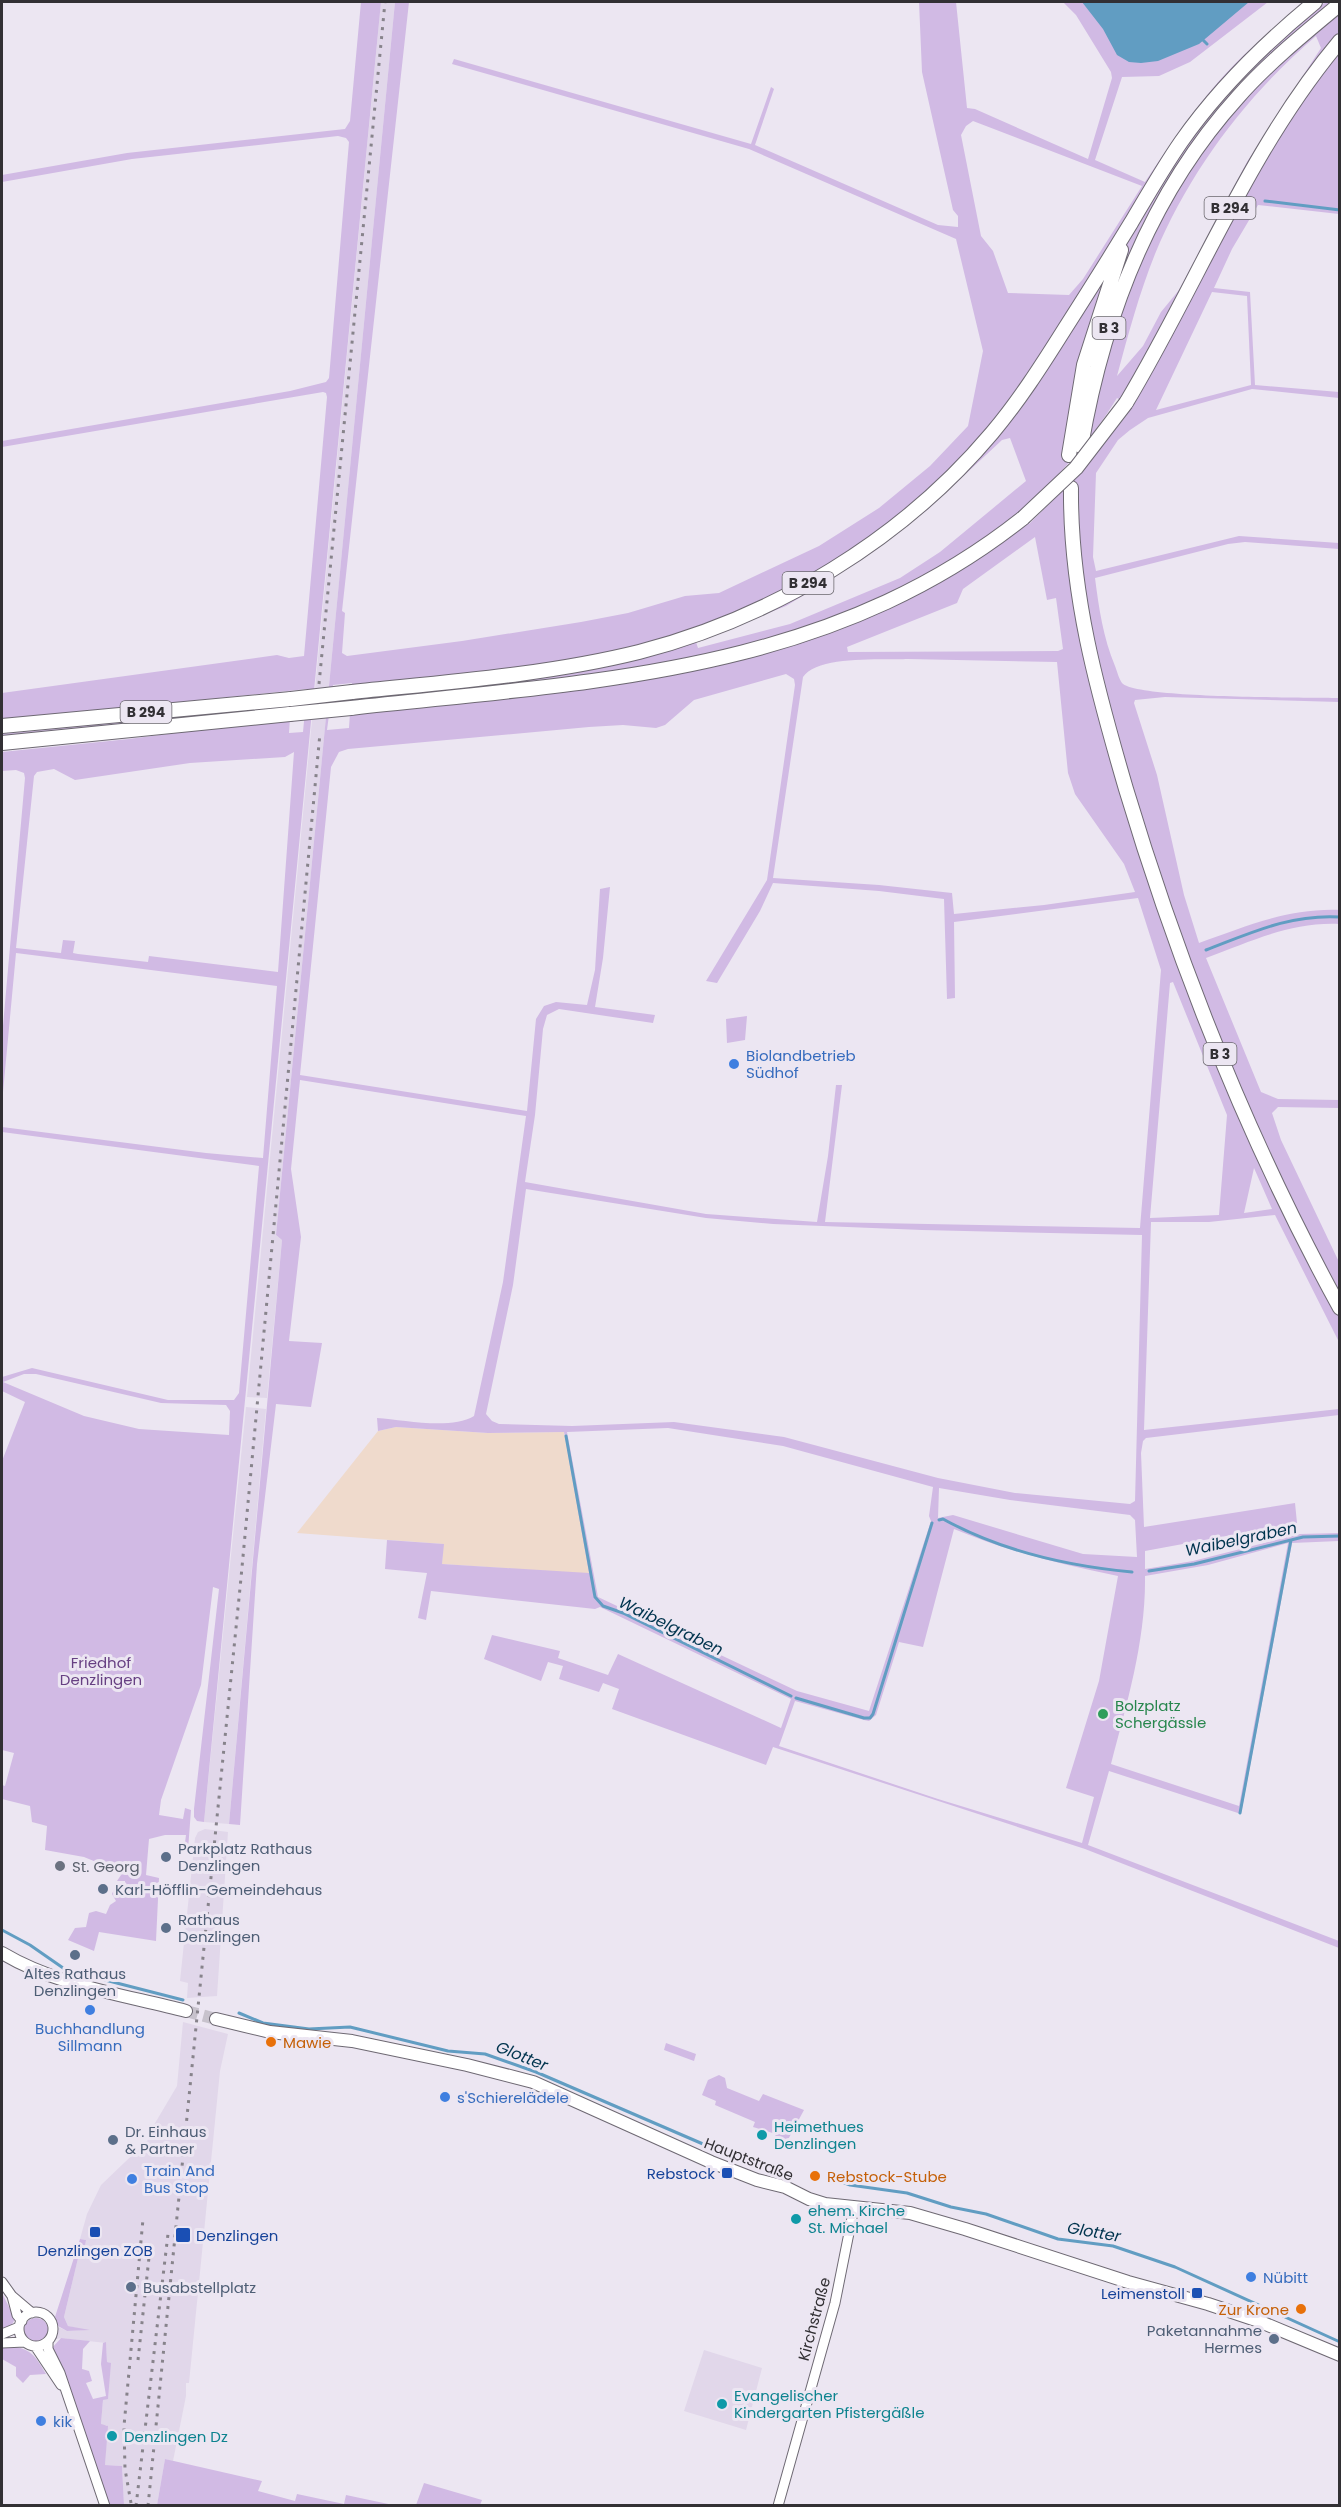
<svg xmlns="http://www.w3.org/2000/svg" width="1341" height="2507" viewBox="0 0 1341 2507" font-family="Poppins,sans-serif">
<style>
.industrial{fill:#efdacc}
.built{fill:#e1d7ea}
.green{fill:#d1bae4;fill-rule:evenodd}
.water{fill:#619dc2}
.lines{fill:none;stroke-linecap:round;stroke-linejoin:round}
.stream{stroke:#619dc2;stroke-width:3}
.major-tunnel{stroke:#c7c2cc;stroke-width:12;stroke-dasharray:12 6;stroke-linecap:butt}
.minor-casing{stroke:#6e6973;stroke-width:11}
.major-casing{stroke:#6e6973;stroke-width:14}
.highway-casing{stroke:#6e6973;stroke-width:16}
.minor{stroke:#fff;stroke-width:9}
.major{stroke:#fff;stroke-width:12}
.highway{stroke:#fff;stroke-width:14}
.rail{stroke:#87838b;stroke-width:3;stroke-dasharray:3 6;stroke-linecap:butt}
.highway-bridge-casing{stroke:#6e6973;stroke-width:16;stroke-linecap:butt}
.highway-bridge{stroke:#fff;stroke-width:14}
.shop-dot{fill:#3f7fe0;stroke:#ece6f2;stroke-width:2}
.leisure-dot{fill:#2e9e5b;stroke:#ece6f2;stroke-width:2}
.service-dot{fill:#5c6f8a;stroke:#ece6f2;stroke-width:2}
.worship-dot{fill:#6b7280;stroke:#ece6f2;stroke-width:2}
.food-dot{fill:#e8710a;stroke:#ece6f2;stroke-width:2}
.culture-dot{fill:#0f9aa8;stroke:#ece6f2;stroke-width:2}
.transit-dot{fill:#1a4fb4;stroke:#ece6f2;stroke-width:2}
.labels{text-anchor:middle;dominant-baseline:central;stroke-width:6;stroke-linejoin:round;paint-order:stroke}
.shield{fill:#ece6f2;stroke:#6a676d;stroke-width:1.5}
.shield-label{font-size:14px;font-weight:bold;fill:#323034}
.shop-label{font-size:15px;fill:#366cbe;stroke:#ece6f2;text-anchor:start}
.park-label{font-size:15px;fill:#674083;stroke:#ece6f2}
.leisure-label{font-size:15px;fill:#27864d;stroke:#ece6f2;text-anchor:start}
.service-label{font-size:15px;fill:#4e5e75;stroke:#ece6f2;text-anchor:start}
.worship-label{font-size:15px;fill:#5b616d;stroke:#ece6f2;text-anchor:start}
.food-label{font-size:15px;fill:#c56008;stroke:#ece6f2;text-anchor:start}
.culture-label{font-size:15px;fill:#0d838f;stroke:#ece6f2;text-anchor:start}
.street-label{font-size:15px;fill:#323034;stroke:#ece6f2}
.transit-label{font-size:15px;fill:#164399;stroke:#ece6f2;text-anchor:end}
.water-label{font-size:16px;font-style:italic;fill:#00344e;stroke:#ece6f2}
</style>
<rect width="100%" height="100%" fill="#ece6f2"/>
<path class="industrial" d="M396,1427L488,1433L564,1432L590,1574L442,1564L443,1544L297,1533L378,1431Z"/>
<path class="built" d="M381,2H395L276,1235L282,1240L267,1398L247,1397Z
M246,1407L266,1409L229,1824L204,1822Z
M205,1829L228,1832L217,1996L187,1998L188,1983L180,1981L195,1838L198,1832Z
M183,2022L228,2034L220,2071L189,2383H186V2396L173,2461L165,2459L157,2505H124L122,2466L105,2465L107,2425H101L103,2400L108,2398L110,2363L107,2362L106,2343L61,2338L48,2341L53,2332L52,2324L67,2331L85,2330L68,2326L64,2317L80,2250L85,2246L86,2240L80,2239L87,2214L101,2185L149,2139L148,2135L177,2086Z
M704,2350L762,2368L746,2430L684,2411Z"/>
<path class="green" d="M361,2H381L204,1822L197,1821L194,1817V1809L219,1589L213,1587L201,1685L161,1800L159,1815L183,1819L185,1808L191,1810L188,1850H184L186,1835H165L149,1839L146,1875L159,1878L156,1941L99,1932L94,1951L68,1940L75,1928L86,1927L89,1913L96,1911L106,1914L110,1905L116,1901L112,1894L115,1887H125V1881H117L121,1875L115,1871L112,1865L106,1866L84,1857L45,1850L47,1826L32,1822L30,1806L2,1799V1785L5,1786L14,1753L2,1750V1461L25,1402L2,1391V1377L32,1368L168,1400H234L239,1393L259,1166L2,1132V1127L206,1153L263,1158L277,986L16,953L2,1103V1037L25,778L24,773L16,770L2,771V752L129,739L290,718L289,733L303,732L307,689L2,720V693L277,655L289,658L304,656L327,397L326,393L323,392L2,447V441L290,391L326,382L329,378L349,142L346,138L338,136L132,159L2,182V175L127,153L345,129L350,121ZM294,752L278,972L149,956L148,962L78,954L73,953L75,941L63,940L61,953L16,948L34,776L37,772L54,769L75,780L190,763L285,757ZM24,1374H36L161,1403L226,1405L230,1411L229,1435L139,1429L84,1416L3,1382Z
M395,2H409L342,611L345,613L342,653L347,656L462,641L581,622L628,613L685,596L719,593L819,546L879,508L930,466L968,426L983,351L956,239L749,149L452,64L454,59L751,144L771,87L774,89L755,145L938,225L958,227V216L953,210L922,72L919,2H956L967,108L975,109L1088,159L1112,78L1111,72L1076,15L1063,2H1268L1190,62L1159,76L1122,77L1095,160L1145,182C1187,120 1233,48 1302,14C1315,7 1320,2 1335,2L1339,10V214L1258,205L1232,249L1214,288L1250,292L1255,385L1339,392V398L1252,389L1148,418L1130,430L1118,440L1096,473L1093,557L1096,571L1239,536L1339,543V549L1245,542L1228,544L1095,578C1099,609 1103,637 1115,666C1117,671 1119,679 1122,683C1136,699 1309,697 1339,698V702L1165,697L1135,700L1134,703L1157,775L1184,895L1199,943C1247,926 1288,908 1340,910L1339,924C1290,922 1252,941 1206,958L1261,1092L1278,1099L1339,1100V1108L1278,1107L1272,1113L1281,1140L1339,1262V1342L1275,1215L1209,1222H1151L1144,1430L1339,1409V1415L1146,1438L1143,1441L1141,1453L1144,1527L1295,1503L1297,1523L1145,1551V1569L1193,1561L1300,1534L1339,1533V1541L1292,1543L1241,1814L1109,1771L1088,1845L1339,1941V1948L1085,1849L773,1747L766,1765L612,1709L619,1689L603,1683L599,1692L559,1679L563,1666L548,1662L541,1681L484,1659L492,1635L560,1651L558,1658L608,1675L618,1654L781,1728L791,1699L600,1607L595,1609L431,1591L426,1620L418,1618L427,1573L385,1569L387,1540L444,1544L442,1564L589,1573L564,1432L488,1433L396,1427L378,1431L377,1418C404,1420 451,1430 474,1416L503,1282L526,1116L300,1080L291,1169L301,1237L289,1341L322,1343L311,1407L276,1404L257,1564L240,1825L229,1824L282,1240L276,1235ZM1316,36L1321,48L1247,162L1179,290L1161,312L1143,346L1117,376C1128,335 1139,294 1155,254C1190,170 1247,95 1316,36ZM973,121L1142,186L1083,279L1069,295L1008,293L993,251L981,236L961,135L966,126ZM1212,292L1247,296L1251,385L1156,410ZM1027,373L1031,395L1013,419L1010,398ZM1117,398L1132,406L1126,416L1083,470L1029,524L1018,513C1057,479 1090,442 1117,398ZM1010,438L1026,481L940,552L900,578L790,624L698,648L696,642L786,606L861,560L927,510L1002,440ZM1035,537L1047,600L1056,598L1063,649L1058,651L848,652L847,647L957,603L963,589ZM908,659L1057,662L1068,773L1075,794L1124,864L1135,892L1044,905L954,914L952,893L879,885L773,878L803,677C817,655 884,660 908,659ZM786,674L794,679L795,685L767,880L706,981L717,983L760,911L773,883L879,891L944,899L947,999L955,998L954,922L1138,898L1161,970L1140,1228L825,1222L842,1085H836L828,1156L817,1222L706,1214L525,1182L535,1115L543,1029L547,1015L559,1009L653,1023L655,1015L595,1007L603,958L610,887L600,889L595,970L587,1005L556,1002L544,1006L536,1019L527,1111L300,1075L331,767L339,752L348,749L589,727L623,725L656,728L665,725L694,700ZM352,683L349,728L327,730L333,685ZM1173,982L1227,1115L1219,1215L1150,1218L1170,983ZM1254,1168L1272,1209L1244,1213ZM526,1189L706,1218L773,1224L922,1230L1142,1235L1135,1501L1130,1504L1015,1493L938,1478L784,1437L674,1422L572,1426L499,1424L492,1421L486,1414L513,1285ZM668,1428L783,1446L933,1487L929,1516L931,1521L869,1711L797,1691L598,1597L567,1432ZM939,1488L1010,1500L1130,1515L1135,1520L1137,1557L1083,1554L953,1515L938,1518ZM954,1529C1007,1551 1062,1565 1118,1576L1099,1681L1066,1788L1094,1797L1082,1843L938,1799L779,1746L795,1701L864,1720L869,1721L876,1715L899,1642L923,1647ZM1288,1543L1239,1806L1111,1764C1127,1703 1146,1640 1145,1576L1208,1565Z
M291,704V708L2,739V734Z
M747,1016L745,1040L727,1043L726,1019Z
M666,2043L696,2054L694,2061L664,2050Z
M719,2075L725,2078L727,2088L759,2101L763,2094L804,2110L784,2147L773,2143L776,2134L753,2127L755,2122L715,2105L716,2101L702,2095L708,2080Z
M80,2239L86,2240L85,2246L80,2250L64,2317L68,2326L90,2330L67,2331L58,2326L55,2317Z
M2,2293L15,2319L10,2328L2,2332Z
M24 2330a12 12 0 1 1 24 0a12 12 0 1 1-24 0Z
M61,2338L90,2341L83,2349L82,2369L89,2371L92,2381L86,2383L93,2399L106,2396L101,2364L103,2343L106,2342L107,2362L111,2363L108,2399L103,2400L101,2424L108,2426L105,2465L122,2466L124,2505H109L52,2348Z
M2,2346C28,2347 33,2351 46,2374L30,2375L23,2383L16,2376V2367L2,2359Z
M165,2459L262,2481L258,2491L295,2501L297,2494L344,2504L346,2495L393,2505H157Z
M424,2483L482,2500L480,2505H416Z"/>
<path class="water" d="M1082,2H1249L1199,44L1158,61L1141,63L1129,62L1117,55L1103,29Z"/>
<g class="lines">
<path class="stream" d="M1201,38L1207,44
M1265,201L1340,210
M1206,950C1251,933 1290,914 1340,917
M566,1436L595,1597L603,1606L623,1613L791,1696
M939,1520L943,1519C1001,1551 1067,1566 1132,1572
M1149,1571L1194,1564L1303,1537L1340,1536
M796,1698L864,1718H870L873,1714L932,1523
M1240,1813L1291,1540
M2,1930L30,1945L66,1970L183,2000
M239,2013L263,2023L309,2029L350,2027L448,2051L485,2054L536,2072L754,2166L783,2171
M834,2179L850,2185L907,2193L951,2207L986,2214L1058,2239L1113,2246L1175,2267L1340,2342"/>
<path class="major-tunnel" d="M186,2011L216,2019"/>
<g class="minor-casing">
<path id="minor" d="M2,2282L12,2296L32,2313
M12,2296L17,2315L22,2321
M19 2329a17 17 0 1 1 34 0a17 17 0 1 1-34 0Z
M2,2334L19,2327
M48,2341V2349L60,2373L105,2506
M2,2343L25,2342
M35,2346L61,2385
M778,2506L835,2303L854,2208"/>
</g>
<g class="major-casing">
<path id="major" d="M2,1953C57,1986 125,1995 186,2011
M216,2019L270,2032L352,2041L467,2065L533,2082L711,2162L757,2180L785,2187L809,2199L825,2204L910,2213L965,2229L1128,2282L1208,2304L1256,2320L1340,2355"/>
</g>
<g class="highway-casing">
<path id="highway" d="M1126,403C1198,283 1249,149 1340,41
M1081,446C1103,318 1150,194 1238,97C1268,63 1305,33 1340,4
M1069,455L1084,365L1121,250
M1071,488C1070,593 1097,690 1126,789C1180,969 1250,1144 1340,1308
M352,692C447,682 546,675 639,652C774,617 902,540 992,433C1019,401 1042,365 1064,330C1087,294 1109,259 1131,223C1147,196 1163,168 1181,142C1218,89 1265,43 1315,2
M351,708C591,681 825,675 1023,518
M2,726L291,699
M2,743L290,714"/>
</g>
<use href="#minor" class="minor"/>
<use href="#major" class="major"/>
<use href="#highway" class="highway"/>
<path class="rail" d="M319,684L385,2
M138,2360L150,2248
M131,2503L125,2469L124,2426L143,2219
M136,2506L168,2234
M148,2506L241,1578L320,733"/>
<g class="highway-bridge-casing">
<path id="highway-bridge" d="M1023,518L1076,468L1126,403
M291,699L352,692
M290,714L351,708"/>
</g>
<use href="#highway-bridge" class="highway-bridge"/>
</g>
<g class="shop-dot">
<circle cx="734" cy="1064" r="6"/>
<circle cx="90" cy="2010" r="6"/>
<circle cx="445" cy="2097" r="6"/>
<circle cx="132" cy="2179" r="6"/>
<circle cx="1251" cy="2277" r="6"/>
<circle cx="41" cy="2421" r="6"/>
</g>
<circle class="leisure-dot" cx="1103" cy="1714" r="6"/>
<g class="service-dot">
<circle cx="166" cy="1857" r="6"/>
<circle cx="103" cy="1889" r="6"/>
<circle cx="166" cy="1928" r="6"/>
<circle cx="75" cy="1955" r="6"/>
<circle cx="113" cy="2140" r="6"/>
<circle cx="131" cy="2287" r="6"/>
<circle cx="1274" cy="2339" r="6"/>
</g>
<circle class="worship-dot" cx="60" cy="1866" r="6"/>
<g class="food-dot">
<circle cx="271" cy="2042" r="6"/>
<circle cx="815" cy="2176" r="6"/>
<circle cx="1301" cy="2309" r="6"/>
</g>
<g class="culture-dot">
<circle cx="762" cy="2135" r="6"/>
<circle cx="796" cy="2219" r="6"/>
<circle cx="722" cy="2404" r="6"/>
<circle cx="112" cy="2436" r="6"/>
</g>
<g class="transit-dot">
<rect x="721" y="2167" width="12" height="12" rx="3"/>
<rect x="89" y="2226" width="12" height="12" rx="3"/>
<rect x="175" y="2227" width="16" height="16" rx="3"/>
<rect x="1191" y="2287" width="12" height="12" rx="3"/>
</g>
<g class="labels">
<g class="shield">
<rect x="1204.5" y="197" width="51" height="22" rx="4.5"/>
<rect x="1092.5" y="317" width="33" height="22" rx="4.5"/>
<rect x="782.5" y="572" width="51" height="22" rx="4.5"/>
<rect x="120.5" y="701" width="51" height="22" rx="4.5"/>
<rect x="1203.5" y="1043" width="33" height="22" rx="4.5"/>
</g>
<g class="shield-label">
<text x="1230" y="208">B 294</text>
<text x="1109" y="328">B 3</text>
<text x="808" y="583">B 294</text>
<text x="146" y="712">B 294</text>
<text x="1220" y="1054">B 3</text>
</g>
<g class="shop-label">
<text x="746" y="1055">Biolandbetrieb<tspan x="746" dy="17">Südhof</tspan></text>
<text x="90" y="2028" text-anchor="middle">Buchhandlung<tspan x="90" dy="17">Sillmann</tspan></text>
<text x="457" y="2097">s'Schierelädele</text>
<text x="144" y="2170">Train And<tspan x="144" dy="17">Bus Stop</tspan></text>
<text x="1263" y="2277">Nübitt</text>
<text x="53" y="2421">kik</text>
</g>
<g class="park-label">
<text x="101" y="1662">Friedhof<tspan x="101" dy="17">Denzlingen</tspan></text>
</g>
<g class="leisure-label">
<text x="1115" y="1705">Bolzplatz<tspan x="1115" dy="17">Schergässle</tspan></text>
</g>
<g class="service-label">
<text x="178" y="1848">Parkplatz Rathaus<tspan x="178" dy="17">Denzlingen</tspan></text>
<text x="115" y="1889">Karl-Höfflin-Gemeindehaus</text>
<text x="178" y="1919">Rathaus<tspan x="178" dy="17">Denzlingen</tspan></text>
<text x="75" y="1973" text-anchor="middle">Altes Rathaus<tspan x="75" dy="17">Denzlingen</tspan></text>
<text x="125" y="2131">Dr. Einhaus<tspan x="125" dy="17">&amp; Partner</tspan></text>
<text x="143" y="2287">Busabstellplatz</text>
<text x="1262" y="2330" text-anchor="end">Paketannahme<tspan x="1262" dy="17">Hermes</tspan></text>
</g>
<g class="worship-label">
<text x="72" y="1866">St. Georg</text>
</g>
<g class="food-label">
<text x="283" y="2042">Mawie</text>
<text x="827" y="2176">Rebstock-Stube</text>
<text x="1289" y="2309" text-anchor="end">Zur Krone</text>
</g>
<g class="culture-label">
<text x="774" y="2126">Heimethues<tspan x="774" dy="17">Denzlingen</tspan></text>
<text x="808" y="2210">ehem. Kirche<tspan x="808" dy="17">St. Michael</tspan></text>
<text x="734" y="2395">Evangelischer<tspan x="734" dy="17">Kindergarten Pfistergäßle</tspan></text>
<text x="124" y="2436">Denzlingen Dz</text>
</g>
<g class="street-label">
<text transform="translate(749 2159) rotate(21)">Hauptstraße</text>
<text transform="translate(814 2319) rotate(-75)">Kirchstraße</text>
</g>
<g class="transit-label">
<text x="715" y="2173">Rebstock</text>
<text x="196" y="2235" text-anchor="start">Denzlingen</text>
<text x="95" y="2250" text-anchor="middle">Denzlingen ZOB</text>
<text x="1185" y="2293">Leimenstoll</text>
</g>
<g class="water-label">
<text transform="translate(1241 1539) rotate(-12)">Waibelgraben</text>
<text transform="translate(671 1626) rotate(26)">Waibelgraben</text>
<text transform="translate(522 2056) rotate(22)">Glotter</text>
<text transform="translate(1094 2232) rotate(10)">Glotter</text>
</g>
</g>
<rect width="1341" height="2507" fill="none" stroke="#323034" stroke-width="6"/>
</svg>
